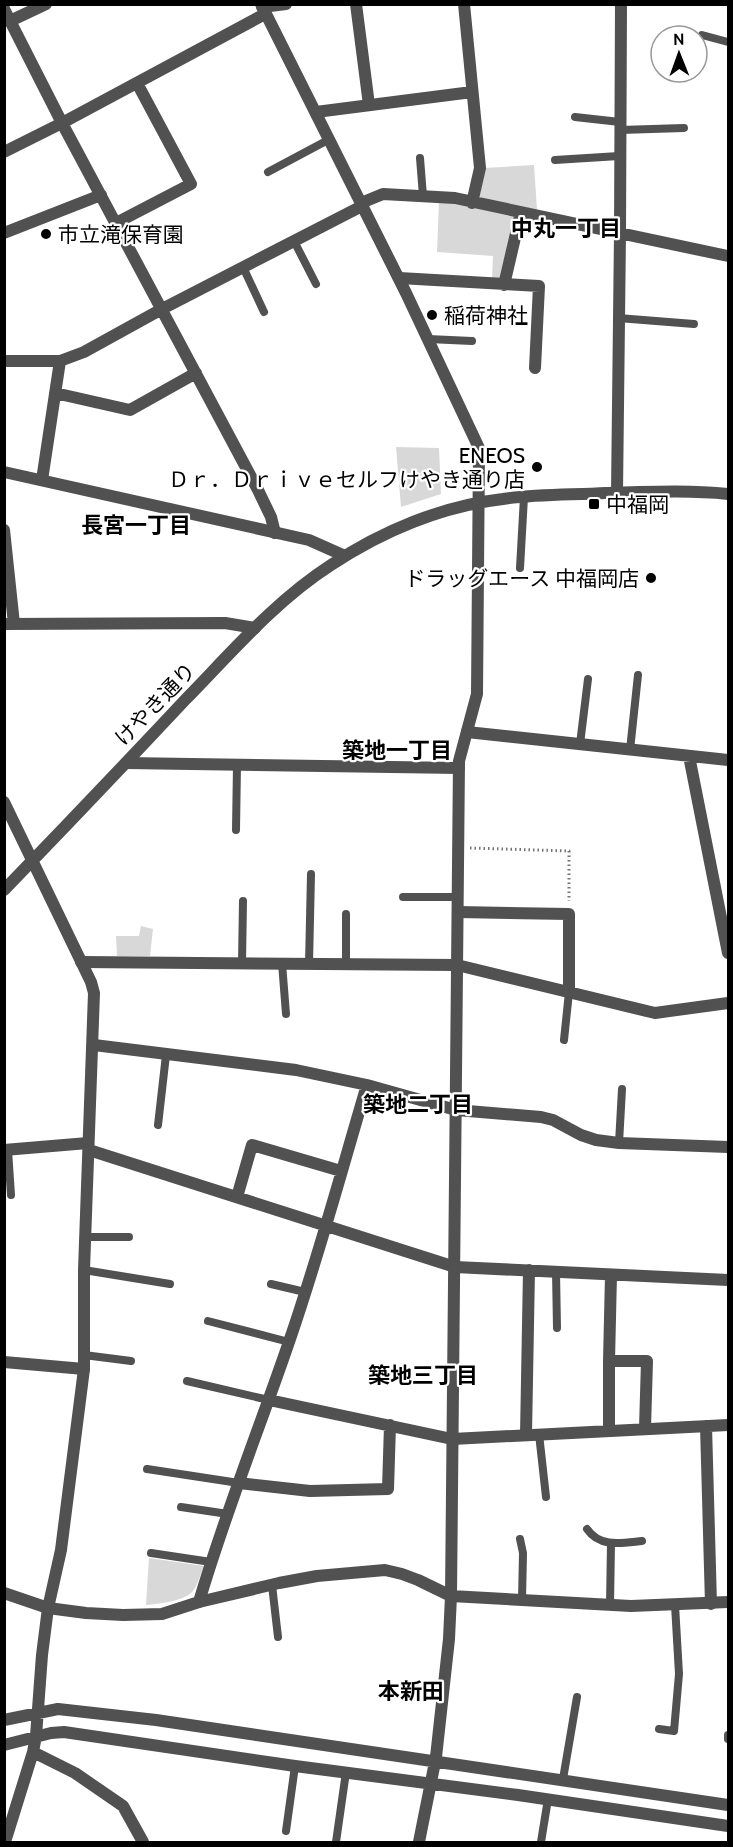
<svg xmlns="http://www.w3.org/2000/svg" width="733" height="1847" viewBox="0 0 733 1847" font-family="Cabin,'Noto Sans JP',sans-serif">
<style>
.green{fill:#d8d8d8}
.lines{fill:none;stroke-linecap:round;stroke-linejoin:round}
.path{stroke:#737373;stroke-width:3;stroke-dasharray:1.5 3;stroke-linecap:butt}
.service{stroke:#515151;stroke-width:8}
.minor{stroke:#515151;stroke-width:12}
.tertiary{stroke:#515151;stroke-width:12}
.poi-dot{fill:#000;stroke:#fff;stroke-width:2}
.labels{text-anchor:middle;dominant-baseline:central;stroke-width:4.5;stroke-linejoin:round;paint-order:stroke}
.poi-label{font-size:21px;fill:#000;stroke:#fff;text-anchor:start}
.street-label{font-size:21px;fill:#000;stroke:#fff}
.neighbourhood-label{font-size:22px;font-weight:bold;fill:#000;stroke:#fff}
</style>
<rect width="100%" height="100%" fill="#fff"/>
<path class="green" d="M534,165L537,210L479,201L484,168Z
M439,202L457,203L516,214L501,280L492,279L493,256L437,252Z
M396,447L439,448L441,494L401,507Z
M141,926L153,929L150,956H117L116,936H139Z
M149,1558L204,1566C200,1574 198,1586 192,1592C184,1601 158,1604 146,1605Z"/>
<g class="lines">
<path class="path" d="M470,848L569,851V901"/>
<path class="service" d="M702,35L728,42
M575,117L620,122
M620,130L684,128
M420,158L423,196
M555,160L619,156
M268,172L328,140
M294,241L316,284
M243,267L264,312
M618,318L694,324
M428,339L472,341
M520,568L524,497
M580,744L588,679
M630,750L638,675
M236,830L237,765
M403,897H458
M242,963L243,901
M282,963L286,1014
M309,964L311,874
M346,964V914
M564,1040L569,992
M158,1125L166,1055
M619,1143L622,1089
M8,1150L11,1195
M86,1237H129
M84,1270L170,1284
M556,1272L557,1328
M271,1284L305,1292
M208,1321L289,1342
M84,1355L131,1361
M187,1381L269,1400
M539,1434L546,1497
M147,1469L239,1483
M181,1507L228,1514
M587,1529C600,1548 622,1543 642,1541
M520,1539L523,1553L522,1600
M151,1553L211,1562
M272,1585L278,1637
M610,1605L611,1543
M659,1729L674,1731L679,1674L675,1605
M728,1739V1735
M563,1779L577,1697
M286,1831L295,1766
M336,1842L346,1772
M541,1842L548,1799"/>
<path class="minor" d="M356,4L369,105
M464,4L480,168L472,203
M262,7L286,4
M4,9L62,123L258,490L271,517L275,533
M10,21L46,4
M316,112L472,92
M4,152L62,123L265,14
M361,203L383,194L455,198L728,256
M116,223L191,184L137,83
M4,233L101,195
M399,278L539,286L535,368
M504,285L521,212
M4,361H60L84,352L162,309L362,206
M55,393L130,410L196,373
M42,480L60,361
M617,493L620,233L621,4
M4,530L14,624
M4,624L225,623L255,628
M467,732L728,760
M689,756L728,953
M126,763L459,768
M458,912L569,914V992
M81,962L457,965L655,1013L728,1003
M94,1045L296,1070L367,1085L456,1110L541,1117L553,1120L581,1135L596,1140L619,1143L728,1147
M4,1150L88,1143
M89,1150L455,1267L728,1280
M237,1197L252,1145L341,1171
M611,1275L609,1361H647L645,1428
M4,1362L84,1369
M269,1400L452,1439L728,1425
M706,1426L711,1604
M609,1430V1361
M526,1435L529,1270
M239,1483L310,1491L388,1489L390,1425
M199,1602C225,1513 260,1427 290,1339C319,1255 342,1169 367,1085
M4,1720L58,1709L156,1720L728,1805
M4,1745L51,1733L64,1732L295,1766L518,1795L728,1826
M33,1752L75,1773L123,1806L143,1842
M5,1842L33,1752L36,1736L42,1655L48,1608
M419,1842L436,1757L449,1639L451,1596"/>
<path class="tertiary" d="M261,4L406,293L479,448L477,694L459,761L451,1596
M4,472L309,540L345,556
M4,802L91,982L94,993L84,1270V1369L61,1550L48,1608
M4,890C65,827 125,764 185,700C231,653 275,601 331,565C382,531 442,506 503,499C537,494 572,495 606,493C647,492 688,490 728,494
M4,1593L48,1608L86,1613L123,1615L162,1614L199,1602L279,1583L317,1576L385,1570L402,1574L418,1580L451,1596L631,1606L728,1602"/>
</g>
<g class="poi-dot">
<circle cx="46" cy="234" r="6"/>
<circle cx="432" cy="315" r="6"/>
<circle cx="537" cy="467" r="6"/>
<rect x="588" y="498" width="12" height="12" rx="3"/>
<circle cx="651" cy="578" r="6"/>
</g>
<g class="labels">
<g class="poi-label">
<text x="58" y="234">市立滝保育園</text>
<text x="444" y="315">稲荷神社</text>
<text x="525" y="455" text-anchor="end">ENEOS<tspan x="525" dy="24">Ｄｒ．Ｄｒｉｖｅセルフけやき通り店</tspan></text>
<text x="606" y="504">中福岡</text>
<text x="639" y="578" text-anchor="end">ドラッグエース 中福岡店</text>
</g>
<g class="street-label">
<text transform="translate(155 704) rotate(-46)">けやき通り</text>
</g>
<g class="neighbourhood-label">
<text x="566" y="228">中丸一丁目</text>
<text x="136" y="525">長宮一丁目</text>
<text x="397" y="750">築地一丁目</text>
<text x="418" y="1104">築地二丁目</text>
<text x="423" y="1375">築地三丁目</text>
<text x="411" y="1691">本新田</text>
</g>
</g>
<rect width="733" height="1847" fill="none" stroke="#000000" stroke-width="12"/>
<g transform="translate(679 54) rotate(359)"><circle r="28" fill="#ffffff" stroke="#999999" stroke-width="1.5"/>
<path d="M0-4.5L10 22L0 15L-10 22Z" fill="#000000"/>
<text y="-9" font-size="16" font-weight="bold" text-anchor="middle" fill="#000000">N</text>
</g>
</svg>
